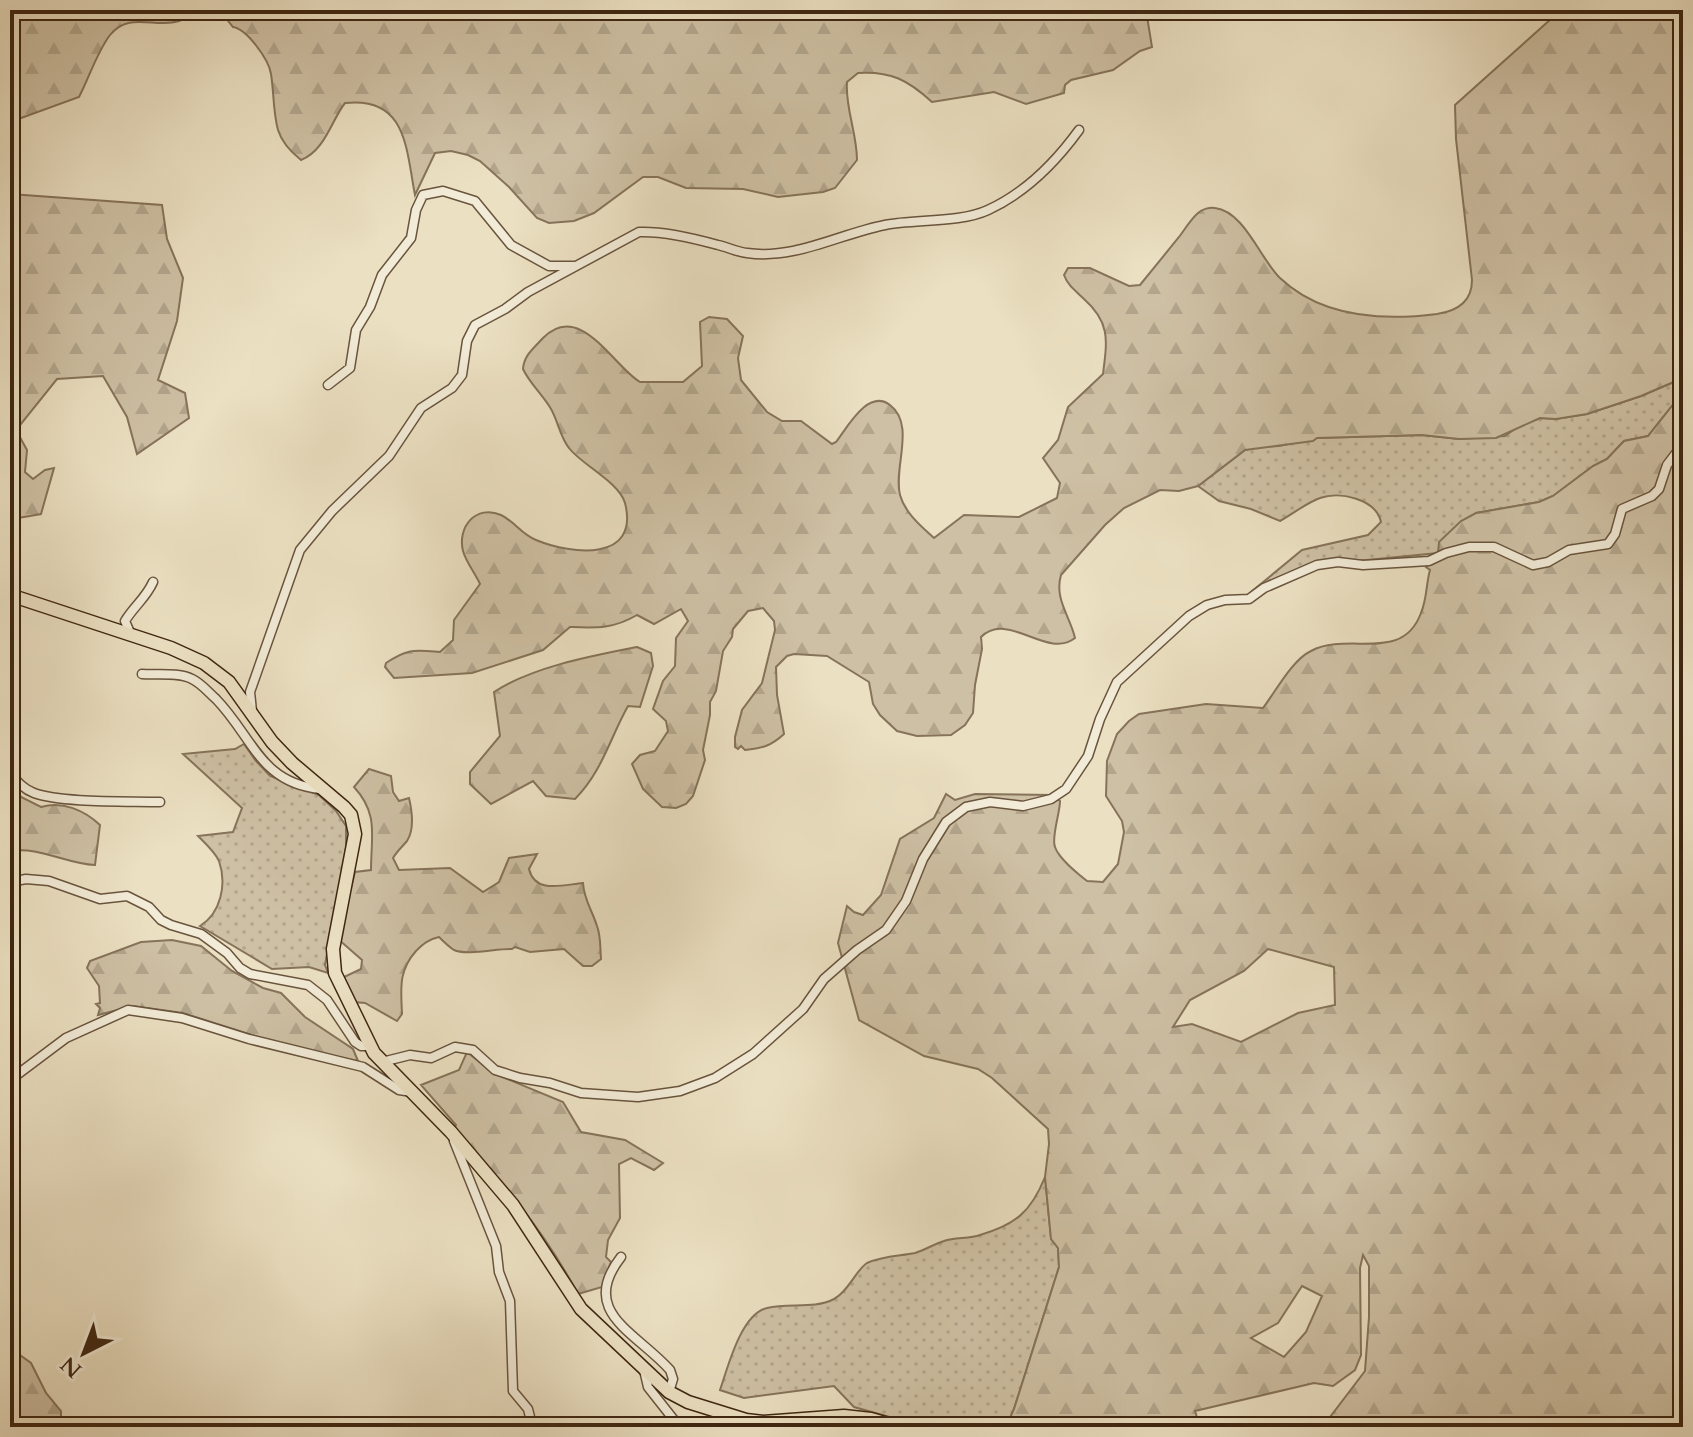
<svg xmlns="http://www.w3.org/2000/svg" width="1693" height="1437" viewBox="0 0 1693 1437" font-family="Cardo,serif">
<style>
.grass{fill:url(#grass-dots);stroke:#86735a;stroke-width:2}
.forest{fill:url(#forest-firs);stroke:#86735a;stroke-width:2;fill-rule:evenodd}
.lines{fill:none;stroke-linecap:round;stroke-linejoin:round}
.minor-casing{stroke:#69543d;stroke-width:11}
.primary-casing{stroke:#3e2611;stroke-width:15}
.minor{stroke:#f2ebd7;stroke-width:8}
.primary{stroke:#ebe0c2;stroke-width:12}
</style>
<defs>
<pattern id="grass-dots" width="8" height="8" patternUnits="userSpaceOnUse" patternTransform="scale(2)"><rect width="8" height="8" fill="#cec0a4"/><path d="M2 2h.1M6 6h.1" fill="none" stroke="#b2a58c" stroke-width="1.8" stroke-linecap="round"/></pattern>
<pattern id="forest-firs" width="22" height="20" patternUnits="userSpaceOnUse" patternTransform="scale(2)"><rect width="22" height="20" fill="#cec0a4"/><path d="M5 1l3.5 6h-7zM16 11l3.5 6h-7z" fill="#b2a58c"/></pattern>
</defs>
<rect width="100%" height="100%" fill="#ebe0c2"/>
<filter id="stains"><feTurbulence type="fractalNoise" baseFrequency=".0025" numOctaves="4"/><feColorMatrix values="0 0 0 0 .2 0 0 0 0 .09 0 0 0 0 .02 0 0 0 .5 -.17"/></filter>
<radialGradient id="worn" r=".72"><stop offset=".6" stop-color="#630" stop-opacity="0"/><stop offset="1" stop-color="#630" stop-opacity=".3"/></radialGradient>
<path class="grass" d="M1683,378V392L1648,436L1624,441L1607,459L1593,466L1553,496L1539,502L1476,513L1438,553L1357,561L1293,572L1251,592L1302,550L1368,535L1381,522C1376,499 1340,491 1320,498C1306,503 1293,514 1280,521L1251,509L1219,501L1198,486L1245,450L1257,447L1279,446L1317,438L1422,435L1459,439L1505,436L1519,426L1540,418L1556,419L1587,414L1641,396Z
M244,744L256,761L270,776L319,795L336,811L346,826V848L325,965L328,973L309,967L272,969L200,926C221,913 227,884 219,861C215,852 205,843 198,836L233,832L242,808L183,754L235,749Z
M1045,1177L1051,1238L1058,1248L1059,1267L1014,1409L1006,1427H925L854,1407L834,1386L744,1398L720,1390C728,1367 741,1314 767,1308C789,1302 813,1310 834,1299C848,1292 856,1270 867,1263C882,1256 900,1256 915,1253C925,1250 934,1244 944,1241C955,1237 969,1239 980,1235C1015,1225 1031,1212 1045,1177Z"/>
<path class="forest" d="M10,10H195C168,40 134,5 110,35C97,52 89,78 79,97L10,122Z
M225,10H1146L1152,47L1140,51L1113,70L1071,80L1065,85L1064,93L1026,104L994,92L932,102C908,80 891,71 858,73L847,82C845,108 857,133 857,160L835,188L823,192L778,197L743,189L686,188L658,177H643L594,213L574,221L549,223L537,218L509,187L480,161L468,155L451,151L435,153L415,195C406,149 407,96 345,103C332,119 325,151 301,160C291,152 282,143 278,130C273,112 274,92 271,74C269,60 247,29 233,27L225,17Z
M1561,10H1683V378L1641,396L1587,414L1556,419L1540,418L1496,438L1459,439L1422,435L1317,438L1313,441L1245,450L1198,486L1179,491L1160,490L1124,508L1105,525L1061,575C1054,599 1070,616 1075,638C1047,660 1008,610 981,637L982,649L975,685L973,713L965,725L951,735L917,736L897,731L880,715L873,704L869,682L827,656L794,654L787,656L776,667L777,695L784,734C771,746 763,748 745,750L741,746L738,749L735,747V737L742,710L762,683L775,630L774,621L763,608L748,611L733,629L732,637L723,651L716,691L710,702V715L703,750L705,760L693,796L686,804L676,808L662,807L643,789L632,764L640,755L655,751L668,731L666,721L653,709L663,681L675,666L676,638L688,621L681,609L654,624L637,615C613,629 597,628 570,627L543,650L472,673L394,678L385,667L386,663C408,648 415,650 440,652L453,640L454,620L480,584C475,573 466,562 463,551C457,527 476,504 501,515C514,521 522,535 536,540C572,555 640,562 625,503C619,482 582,465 569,448C560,437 558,421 551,409C543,395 530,384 523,369C524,355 534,348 543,338C580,300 613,366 640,382H683L702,366L700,322L709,317L727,319L743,336L738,358L741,380L767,412L782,421H801L832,444L836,442C847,428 868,388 890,405C916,425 893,468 900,495C905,513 921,526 934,538L964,515L1019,517L1057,498L1060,483L1043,458L1058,440L1068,407L1103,374C1107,341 1111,323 1084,299C1076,291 1068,286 1064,275L1068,268H1090L1129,286L1140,285C1153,269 1166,253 1179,237C1185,229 1191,219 1198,213C1202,209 1210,207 1215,208C1244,211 1261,260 1280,278C1322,318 1382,321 1437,314C1457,311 1472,302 1472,280L1456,139L1455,105Z
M10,194L162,205L167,239L183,278L177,321L158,380L185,393L189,418L137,454L127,417L103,376L57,379L16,430L27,450L25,472L33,479L45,470L54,468L41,514L12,519Z
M1683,392V1427H1315L1330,1417L1365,1371L1369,1317V1266L1363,1255L1360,1268L1361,1355L1355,1370L1333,1386L1314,1383L1195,1411L1200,1427H1006L1014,1409L1059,1267L1058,1248L1051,1239L1045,1177L1049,1144L1048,1129L992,1078L978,1069L924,1056L859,1020L838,943L847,906L854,912L863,915L881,895L900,839L934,818L946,794L955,800L975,794L1053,795L1060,801C1060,813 1051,838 1055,847C1059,859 1077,873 1087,881L1103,882L1118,864L1124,832L1122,821L1106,796L1107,761L1117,734L1129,721L1139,714L1206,704L1263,708C1276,691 1292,660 1311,651C1349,631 1402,664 1421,613C1427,599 1426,584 1430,570L1426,567L1438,553L1439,542L1461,521L1476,513L1539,502L1553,496L1593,466L1607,459L1624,441L1648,436ZM1268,949L1334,967L1335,1005L1298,1013L1241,1042L1192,1024L1173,1027L1190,1000L1244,971ZM1302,1286L1322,1296L1306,1332L1284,1357L1251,1338L1278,1323Z
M637,647L651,653L653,666L640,707L628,706C610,738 602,772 575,799L546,796L533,781L491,804L470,784V772L500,736L494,692C532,667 591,656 637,647Z
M369,769L391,776L393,792L399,801L409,798C412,811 415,829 407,841C402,847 397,851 393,858L399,870L450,868L483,892L499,882L509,858L537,854L529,869C535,894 562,885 583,883C584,900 592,910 597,926C601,936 600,948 601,959L592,966H583L564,949L530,952L515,947L512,949C498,948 467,956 454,950C449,947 443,941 439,937C429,939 423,944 416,951C398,971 401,989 402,1014L397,1021L365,1003L354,1002L344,977L361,969L362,960L338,939L355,872L371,870C371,836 379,814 354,787Z
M10,779L21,797L41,807C63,801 84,810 100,825L95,865C66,864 39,846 10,851Z
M172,940L201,946L232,971L263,988L281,993L305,1017L353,1049L358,1061L289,1047L183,1013L133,1006L98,1015L100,1008L96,1004L100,1003L99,986L87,968L90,961L141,942Z
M467,1052L493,1073L563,1102L581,1132L625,1140L663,1163L654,1170L631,1158L619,1164L620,1218L608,1240L606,1257L611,1262L602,1287L578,1294C543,1229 504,1184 454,1130L456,1125L421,1085L459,1070Z
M10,1348L31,1363L46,1393L61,1411V1427H10Z"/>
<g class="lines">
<g class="minor-casing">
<path id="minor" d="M328,385L350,368L356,330L370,307L382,275L411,238L416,210L423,195L443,191L475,201L511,245L549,266H574
M131,635L125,621C134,606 146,598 153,582
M142,674C157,675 180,672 192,679C201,683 208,692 216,699C253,737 260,783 320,789
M252,711L250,692L300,550L332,511L389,456L421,408L452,388L462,375L467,341L475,325L505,309L528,292L639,232C664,231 693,238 718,245C727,247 737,252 747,253C795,260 839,234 885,225C915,219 960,223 988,210C1025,193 1055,163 1079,130
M10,773C17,781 23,789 34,793C61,803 128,801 160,802
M10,882L26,879L49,881L100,899L127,896L149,907L161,920L171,925L201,934L227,953L240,968L250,974L308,985L327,1000L355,1042L361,1046H368
M382,1062L410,1055L431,1058L455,1047L473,1050L495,1070L520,1078L550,1083L581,1093L638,1097L680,1091L715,1078L753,1054L803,1009L824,979L857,950L886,930L906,901L923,859L946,822L966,807L990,802L1023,806L1051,799L1066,789L1088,756L1100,719L1117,682L1189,616L1207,605L1225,600L1249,599L1264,588L1317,565L1338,562L1363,565L1429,561L1446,553L1469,547H1494L1533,565L1548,562L1569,550L1608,544L1615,534L1622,509L1652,496L1659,489L1667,465L1683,444
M10,1080L66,1038L128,1010L182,1018L249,1039L363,1067L399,1090L412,1092
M454,1141L496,1246L499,1272L510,1301L513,1391L528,1409L530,1417L527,1422L497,1423L494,1427
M621,1257C578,1312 636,1332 670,1370L673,1379L669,1392
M644,1370L648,1387L674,1420L673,1427"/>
</g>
<g class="primary-casing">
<path id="primary" d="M10,595L171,648L204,663L229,682L272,742L292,763L344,807L351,815L355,834L333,949L335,973L374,1053L451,1132L513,1205L581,1309L669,1392L688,1402L746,1420L763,1422L844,1416L871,1419L899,1427"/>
</g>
<use href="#minor" class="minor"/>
<use href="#primary" class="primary"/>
</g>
<rect width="1693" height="1437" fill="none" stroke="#ebe0c2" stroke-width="40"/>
<rect x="12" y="12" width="1669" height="1413" fill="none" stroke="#3e2611" stroke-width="4"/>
<rect x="20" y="20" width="1653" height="1397" fill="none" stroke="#3e2611" stroke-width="2"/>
<g transform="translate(84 1353) rotate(222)" stroke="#f2ebd7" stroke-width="6" paint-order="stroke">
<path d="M0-6L14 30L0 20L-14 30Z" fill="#3e2611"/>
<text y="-12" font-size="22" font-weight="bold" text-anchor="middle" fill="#3e2611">N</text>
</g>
<rect width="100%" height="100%" filter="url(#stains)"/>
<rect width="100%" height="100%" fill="url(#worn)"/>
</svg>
